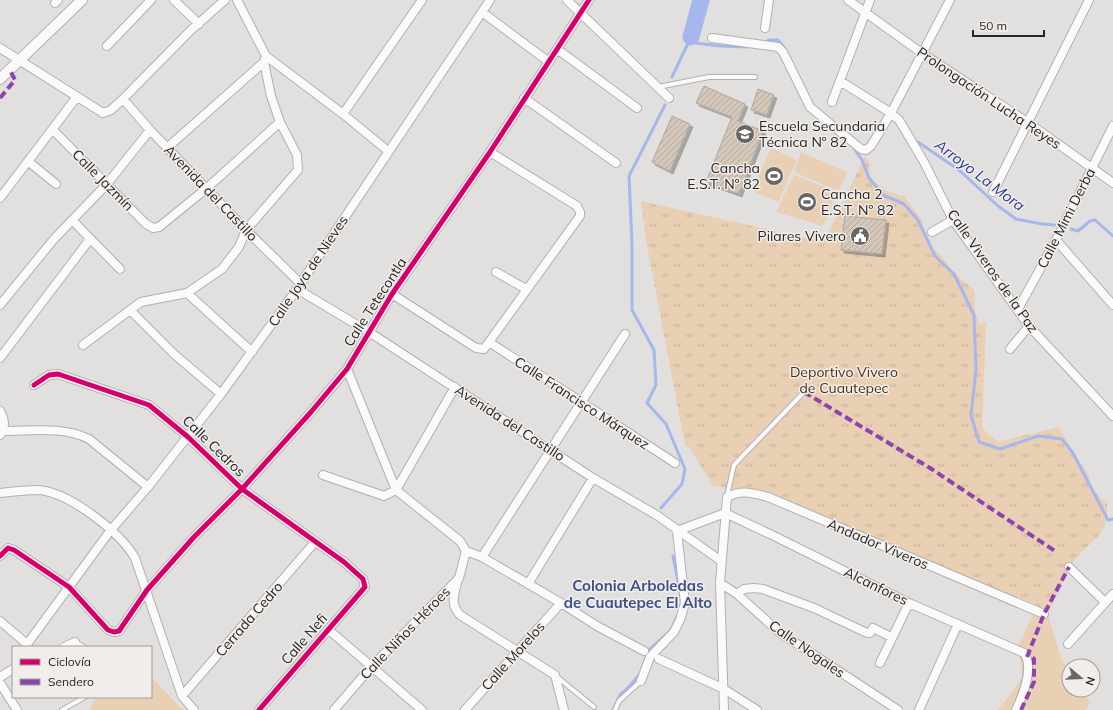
<svg xmlns="http://www.w3.org/2000/svg" width="1113" height="710" viewBox="0 0 1113 710" font-family="Mulish,sans-serif">
<style>
.grass{fill:#e9cfb4}
.park{fill:url(#park-tufts)}
.lines{fill:none;stroke-linecap:round;stroke-linejoin:round}
.stream{stroke:#a5b7ed;stroke-width:3}
.river{stroke:#a5b7ed;stroke-width:17}
.building{fill:url(#building-hatch);stroke:#a9a8a6;filter:url(#shadow)}
.service-casing{stroke:#b2b0af;stroke-width:6}
.minor-casing{stroke:#b2b0af;stroke-width:10}
.tertiary-casing{stroke:#b2b0af;stroke-width:12}
.service{stroke:#fbfafa;stroke-width:4}
.minor{stroke:#fbfafa;stroke-width:8}
.tertiary{stroke:#fbfafa;stroke-width:10}
.quiet{stroke:#8e44ad;stroke-width:4;stroke-dasharray:8 4;stroke-linecap:butt}
.cycleway-casing{stroke:#f1edea;stroke-width:8}
.cycleway{stroke:#d6006c;stroke-width:5}
.labels{text-anchor:middle;dominant-baseline:central;stroke-width:3;stroke-linejoin:round;paint-order:stroke}
.street-label{font-size:14px;fill:#272625;stroke:#f1edea}
.poi-label{font-size:14px;fill:#272625;stroke:#f1edea;text-anchor:start}
.park-label{font-size:14px;fill:#4a3011;stroke:#f1edea}
.water-label{font-size:15px;font-style:italic;fill:#273a92;stroke:#f1edea}
.neighbourhood-label{font-size:15px;font-weight:bold;fill:#3d508b;stroke:#f1edea}
</style>
<defs>
<pattern id="park-tufts" width="24" height="20" patternUnits="userSpaceOnUse"><rect width="24" height="20" fill="#e9cfb4"/><path d="M3 7l-1-3M5 7V3M7 7l1-3M15 17l-1-3M17 17v-4M19 17l1-3" fill="none" stroke="#c8b29b"/></pattern>
<pattern id="building-hatch" width="6" height="6" patternUnits="userSpaceOnUse"><rect width="6" height="6" fill="#d4c7b8"/><path d="M-1 1l2-2M0 6l6-6M5 7l2-2" fill="none" stroke="#b6ab9e"/></pattern>
<filter id="shadow"><feDropShadow dx="3" dy="3" stdDeviation="0" flood-color="#0004"/></filter>
</defs>
<rect width="100%" height="100%" fill="#e2e0de"/>
<path class="grass" d="M771,148L797,160L778,202L752,191Z
M801,152L847,172L839,191L794,172Z
M794,175L837,192L823,226L776,212Z
M1036,609L1048,614L1061,658L1069,670V690H1082L1090,701L1086,710H998L1022,678L1019,644Z
M151,677L183,710H89L96,697H151Z"/>
<path class="park" d="M865,156L869,162L870,177L886,191L905,197L922,220L925,240L943,258L953,272L974,290L975,312L980,325L986,321L982,428L998,442L1059,427L1073,453L1088,474L1092,489L1107,504C1109,541 1087,539 1072,565C1062,580 1055,598 1048,614L1038,610L1039,606L1030,602L747,490L713,486L690,448L685,445L646,240L641,201L824,242Z"/>
<g class="lines">
<path class="stream" d="M765,43L769,40H778L785,49
M672,77L691,37L696,43L720,46L748,47
M918,142L959,170L998,206L1016,219L1042,224L1055,225
M853,147L862,160L869,178L883,195L904,204L918,220L935,256L954,274L974,315L976,370L971,415L979,442L1000,449L1038,436L1062,439L1073,453L1108,520L1113,519
M1071,229L1078,231L1090,221L1095,220L1113,236
M661,508L682,484L685,469L666,424L647,403L656,385L654,350L632,310V243L629,176L665,105
M673,556L681,596
M642,669L648,651L671,630L678,615
M613,710L620,695L628,688L640,674"/>
<path class="river" d="M691,37L701,0"/>
</g>
<path class="building" d="M704,86L745,104L738,121L763,131L739,194L706,182L732,117L696,103Z
M758,89L774,95L767,115L751,110Z
M672,116L690,124L670,171L652,162Z
M845,216L886,220L882,254L841,250Z"/>
<g class="lines">
<g class="service-casing">
<path id="service" d="M658,87L709,77H755
M727,496L734,465L804,392
M75,642L84,647
M556,676L594,707
M62,710L85,697
M615,710L619,701L641,681"/>
</g>
<g class="minor-casing">
<path id="minor" d="M174,0L199,24
M237,0L266,56L343,114L388,151
M567,0L669,98
M848,0L923,54L1027,122L1113,183
M55,3L58,0
M482,12L549,62
M765,28L769,0
M712,38L778,47L783,52L810,107L861,149L866,150L871,146L891,113L950,0
M107,46L151,0
M0,48L103,113L111,110L123,99L191,30L225,0
M557,49L637,108
M840,81L891,113L899,120L924,162L953,220L1029,326L1113,416
M524,98L616,163
M123,99L150,130L246,230L300,283
M832,102L870,0
M343,114L422,0
M53,130L146,224L153,228L159,227L207,188L280,122
M168,147L264,62
M29,162L56,184
M993,192L1089,0
M0,198L76,98
M72,220L120,269
M932,232L953,220
M1056,240L1113,305
M496,272L526,289
M297,289L369,332L593,478L658,516L721,561
M187,293L252,352
M392,294L476,348L484,349L580,216V212L577,206L490,152
M0,305L54,239L107,184L150,130
M1018,309L1056,240L1113,126
M131,311L174,354L221,394
M489,342L675,463
M83,345L141,302L187,293L222,269L239,247L246,230L298,170L297,155L280,122L271,96L264,62L266,56
M1010,349L1029,326
M0,358L90,239
M347,369L396,490L460,541L466,551L482,557L561,603L597,626L644,651
M34,385L49,375L58,374L149,405L188,437L242,489L344,562L363,579L365,587L259,710
M0,411C4,418 6,427 0,435
M3,431C31,431 63,426 89,439L148,487
M323,475L384,496L396,490L455,387
M0,493C12,492 25,490 37,490C68,491 120,532 135,558L182,696L194,710
M725,513L772,535L909,603L1024,653C1034,667 1023,695 1016,710
M0,556L8,548L14,550L69,587L108,630L114,632L119,631L147,590L194,537L242,489L311,412L347,369L392,294L490,152L589,0
M482,557L625,334
M1069,567L1105,602
M458,579C455,593 449,603 460,615L555,675L564,710
M720,583L737,594L779,632L898,710
M528,584L593,478
M737,594L744,589L754,588L763,589L814,608L867,633H870L873,628L891,637
M0,621L27,644
M329,630L422,710
M1068,644L1113,594
M25,647L110,531L148,487L221,394L297,289L490,0
M64,647L75,642
M659,659L724,689L757,710
M880,663L909,603
M0,677L13,669
M641,681L650,657L674,632L680,620L685,603L677,531L725,513
M0,683L17,710
M182,696L315,542
M334,710L372,666L459,578L466,551
M465,710L561,603
M724,710L720,583L727,497C742,489 752,493 768,497L1044,614
M919,710L958,624"/>
</g>
<g class="tertiary-casing">
<path id="tertiary" d="M0,79L82,0"/>
</g>
<use href="#service" class="service"/>
<use href="#minor" class="minor"/>
<use href="#tertiary" class="tertiary"/>
<path class="quiet" d="M0,98L15,80L10,70
M804,392L930,468L1055,551
M1027,657L1044,614L1069,567
M1021,710L1034,682V659L1028,653"/>
<g class="cycleway-casing">
<path id="cycleway" d="M34,385L49,375L58,374L149,405L188,437L242,489L344,562L363,579L365,587L259,710
M0,556L8,548L14,550L69,587L108,630L114,632L119,631L147,590L194,537L242,489L311,412L347,369L392,294L490,152L589,0"/>
</g>
<use href="#cycleway" class="cycleway"/>
</g>
<defs>
<g id="school-disc" transform="scale(1)"><circle r="9.5" fill="#686766" stroke="#f1edea"/><path d="M0-5L7-2L0 1L-7-2ZM-4 1L0 2.5L4 1V4Q0 6-4 4Z" fill="#fff"/></g>
<g id="stadium-disc" transform="scale(1)"><circle r="9.5" fill="#686766" stroke="#f1edea"/><path d="M0-5a6.5 5 0 1 0 0 10a6.5 5 0 1 0 0-10ZM-3.5-1.8h7v3.6h-7Z" fill="#fff"/></g>
<g id="civic-disc" transform="scale(1)"><circle r="9.5" fill="#686766" stroke="#f1edea"/><path d="M-.6-6.5H3V-4.5H.6V-3L4-1V1h2V6H-6V1h2V-1L-.6-3ZM-1.2 2.5V6h2.4V2.5Z" fill="#fff"/></g>
</defs>
<g fill-rule="evenodd">
<use href="#school-disc" x="745" y="134"/>
<use href="#stadium-disc" x="774" y="176"/>
<use href="#stadium-disc" x="807" y="202"/>
<use href="#civic-disc" x="860" y="236"/>
</g>
<g class="labels">
<g class="street-label">
<text transform="translate(989 98) rotate(34)">Prolongación Lucha Reyes</text>
<text transform="translate(103 180) rotate(45)">Calle Jazmín</text>
<text transform="translate(211 193) rotate(46)">Avenida del Castillo</text>
<text transform="translate(1066 218) rotate(-63)">Calle Mimi Derba</text>
<text transform="translate(308 271) rotate(-56)">Calle Joya de Nieves</text>
<text transform="translate(993 271) rotate(55)">Calle Viveros de la Paz</text>
<text transform="translate(375 302) rotate(-57)">Calle Tetecontla</text>
<text transform="translate(582 403) rotate(33)">Calle Francisco Márquez</text>
<text transform="translate(510 423) rotate(33)">Avenida del Castillo</text>
<text transform="translate(214 446) rotate(44)">Calle Cedros</text>
<text transform="translate(878 544) rotate(23)">Andador Viveros</text>
<text transform="translate(876 586) rotate(26)">Alcanfores</text>
<text transform="translate(249 619) rotate(-49)">Cerrada Cedro</text>
<text transform="translate(405 633) rotate(-46)">Calle Niños Héroes</text>
<text transform="translate(304 639) rotate(-49)">Calle Nefi</text>
<text transform="translate(807 649) rotate(35)">Calle Nogales</text>
<text transform="translate(513 656) rotate(-48)">Calle Morelos</text>
</g>
<g class="poi-label">
<text x="759" y="126">Escuela Secundaria<tspan x="759" dy="16">Técnica Nº 82</tspan></text>
<text x="760" y="168" text-anchor="end">Cancha<tspan x="760" dy="16">E.S.T. Nº 82</tspan></text>
<text x="821" y="194">Cancha 2<tspan x="821" dy="16">E.S.T. Nº 82</tspan></text>
<text x="846" y="236" text-anchor="end">Pilares Vivero</text>
</g>
<g class="park-label">
<text x="844" y="372">Deportivo Vivero<tspan x="844" dy="16">de Cuautepec</tspan></text>
</g>
<g class="water-label">
<text transform="translate(980 175) rotate(37)">Arroyo La Mora</text>
</g>
<g class="neighbourhood-label">
<text x="638" y="585">Colonia Arboledas<tspan x="638" dy="17">de Cuautepec El Alto</tspan></text>
</g>
</g>
<rect x="12" y="646" width="140" height="52" fill="#f1edea" stroke="#a09d9b"/>
<rect x="20" y="659" width="20" height="6" fill="#d6006c" stroke="#a09d9b"/>
<text x="48" y="666" font-size="12" fill="#272625">Ciclovía</text>
<rect x="20" y="679" width="20" height="6" fill="#8e44ad" stroke="#a09d9b"/>
<text x="48" y="686" font-size="12" fill="#272625">Sendero</text>
<g transform="translate(1081 678) rotate(109)"><circle r="19" fill="#f1edea" stroke="#a09d9b"/>
<path d="M0-3L7 15L0 10L-7 15Z" fill="#686766"/>
<text y="-6" font-size="11" font-weight="bold" text-anchor="middle" fill="#272625">N</text>
</g>
<path d="M973 30v6h71v-6" fill="none" stroke="#272625" stroke-width="2"/>
<text x="979" y="30" font-size="12" fill="#272625" stroke="#f1edea" stroke-width="3" paint-order="stroke">50 m</text>
</svg>
